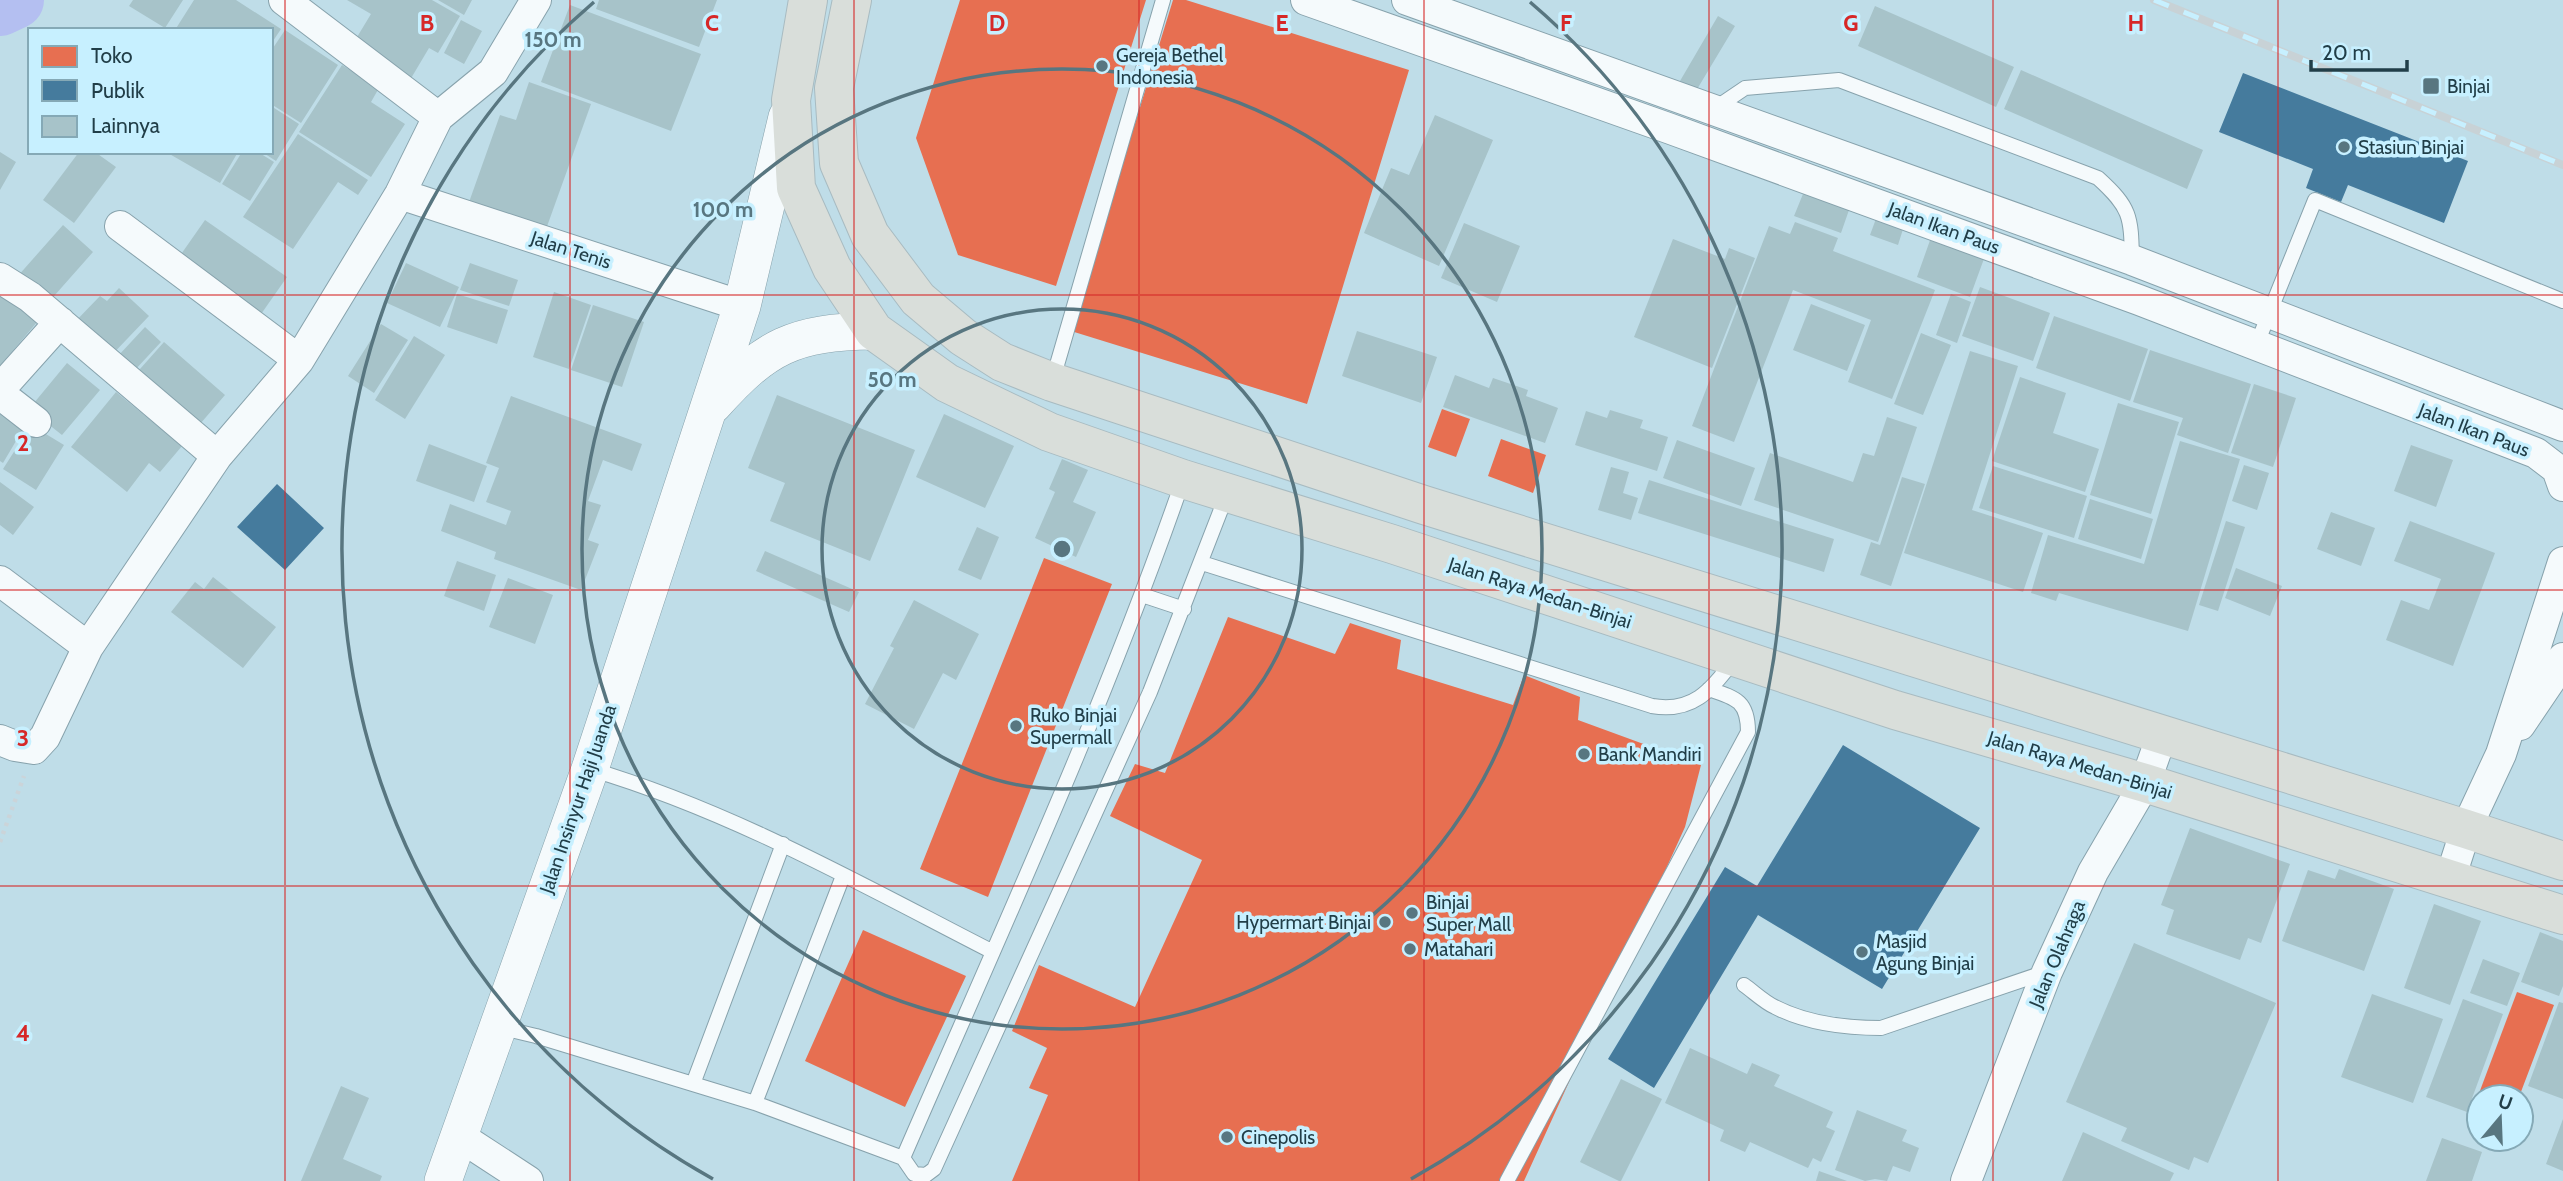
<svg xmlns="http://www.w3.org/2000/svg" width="2563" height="1181" viewBox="0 0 2563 1181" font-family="Cabin,sans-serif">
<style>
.shops{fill:#e76f51}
.public{fill:#457b9d}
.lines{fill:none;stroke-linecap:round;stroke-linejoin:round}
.river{stroke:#b4bff1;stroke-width:58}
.building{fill:#a7c3c9}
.service-casing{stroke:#87a2ac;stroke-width:16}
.minor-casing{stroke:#87a2ac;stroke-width:32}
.tertiary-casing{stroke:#87a2ac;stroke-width:38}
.primary-casing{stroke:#a8bbc1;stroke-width:40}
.path{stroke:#cbd4d9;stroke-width:4.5;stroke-dasharray:3.5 5;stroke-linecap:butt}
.service{stroke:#f5fafc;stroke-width:14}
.minor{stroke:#f5fafc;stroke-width:30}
.tertiary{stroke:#f5fafc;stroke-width:37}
.primary{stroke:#d9deda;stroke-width:38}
.rail-casing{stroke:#c8d2d6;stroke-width:8}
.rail{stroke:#c7f0ff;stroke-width:5;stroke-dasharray:16;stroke-linecap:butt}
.grid{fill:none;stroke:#d62828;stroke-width:2;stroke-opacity:0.55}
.ring{fill:none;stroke:#587680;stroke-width:3.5}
.poi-dot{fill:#587680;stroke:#c7f0ff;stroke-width:2.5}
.labels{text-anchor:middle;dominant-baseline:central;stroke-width:7;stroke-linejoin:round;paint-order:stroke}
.poi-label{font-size:19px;fill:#213e48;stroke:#c7f0ff;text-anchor:start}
.street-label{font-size:19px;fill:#213e48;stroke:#c7f0ff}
.grid-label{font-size:23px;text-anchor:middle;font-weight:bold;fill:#d62828;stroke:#c7f0ff;stroke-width:7;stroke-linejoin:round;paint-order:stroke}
.centre{fill:#587680;stroke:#c7f0ff;stroke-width:3.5}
.ring-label{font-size:21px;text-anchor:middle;font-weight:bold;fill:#587680;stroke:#c7f0ff;stroke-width:7;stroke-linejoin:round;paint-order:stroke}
</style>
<rect width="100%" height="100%" fill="#bfdde8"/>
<path class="shops" d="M960,0H1146L1056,286L958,255L916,138Z
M1173,0H1186L1409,70L1307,404L1071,331Z
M1442,409L1470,419L1456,457L1428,447Z
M1501,439L1546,455L1533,493L1488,476Z
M1044,558L1112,584L988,897L920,869Z
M1228,617L1335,654L1350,623L1401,640L1397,669L1513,705L1524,675L1580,697L1578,720L1701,765L1685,827L1524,1181H1012L1048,1095L1029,1088L1047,1048L1012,1031L1039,965L1135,1007L1202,860L1110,816L1135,764L1165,773Z
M863,930L966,976L905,1107L805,1061Z
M2517,992L2554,1005L2519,1097L2478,1096Z"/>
<path class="public" d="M2243,73L2468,161L2444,223L2348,185L2341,202L2306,188L2313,169L2219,132Z
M277,484L324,528L285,570L237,527Z
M1843,745L1980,828L1882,989L1758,915L1654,1088L1608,1059L1725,867L1757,886Z"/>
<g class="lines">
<path class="river" d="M0,7L15,0"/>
</g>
<path class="building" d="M133,0H183L165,28L129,6Z
M194,0H236L281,29L271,44V30H175Z
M347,0H432L460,16L438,53L429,48L410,80L351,47L371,14Z
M438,0H472L464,15Z
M599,0H717L699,47L596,9Z
M570,5L701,54L671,131L541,82Z
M1875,6L2014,67L1996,107L1858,46Z
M1718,16L1735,26L1696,91L1680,81Z
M461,20L482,31L464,64L444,53Z
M285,30L338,65L301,123L271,104V51Z
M342,65L379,88L371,102L405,124L371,177L299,132Z
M2021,70L2203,150L2187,189L2004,109Z
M529,82L591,104L545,232L468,205L500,115L516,120Z
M271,106L299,124L276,161L262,152H271Z
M1435,115L1493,140L1439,266L1364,233L1391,168L1409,175Z
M298,134L368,180L358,195L338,182L293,249L243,217Z
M0,152L16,162L0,190Z
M79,152H95L116,167L74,223L43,200Z
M166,152H238L220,183Z
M242,152H258L274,162L250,201L222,184Z
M1803,194L1849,210L1841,233L1794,216Z
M1877,216L1904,226L1898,245L1870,235Z
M205,220L287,277L259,317L177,260Z
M1795,222L1838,238L1833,251L1935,290L1892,399L1848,382L1871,320L1793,290L1734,442L1692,426L1769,226L1790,234Z
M1464,223L1520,246L1497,302L1441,278Z
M63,225L93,252L47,304L17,277Z
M1934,229L1985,256L1970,297L1917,277Z
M1673,239L1725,259L1729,248L1755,258L1712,368L1634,337Z
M406,263L459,287L440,327L387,303Z
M470,263L518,280L509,306L460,290Z
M1980,287L2050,313L2033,361L1962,336Z
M119,288L149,316L107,360L71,326L100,296L107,301Z
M554,292L591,305L569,369L533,357Z
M457,294L508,310L497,344L447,327Z
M1951,294L1971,302L1957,343L1936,335Z
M0,295L43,315L0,366Z
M1811,304L1865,325L1847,371L1793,350Z
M593,305L644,322L622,387L571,370Z
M2054,316L2148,349L2130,401L2036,368Z
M381,324L408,340L374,393L348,376Z
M145,327L161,342L134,371L118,356Z
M1357,331L1437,357L1421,403L1342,376Z
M1921,333L1951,345L1923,415L1894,404Z
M414,336L445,355L405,419L375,400Z
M164,342L225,395L194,431L132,378Z
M2150,350L2251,384L2228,453L2177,435L2183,418L2133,402Z
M1970,351L2018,366L1972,510L2043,533L2023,592L1904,553Z
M67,363L100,390L62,435L29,409Z
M1455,375L1489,388L1493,378L1528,390L1526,396L1558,408L1545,443L1443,407Z
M2020,377L2066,393L2053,433L2099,449L2085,492L1992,461Z
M2254,384L2296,398L2273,467L2231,453Z
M116,392L182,446L160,472L149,463L127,492L71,447Z
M777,395L915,450L870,561L770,521L785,483L748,468Z
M511,396L642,444L632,471L603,460L588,501L601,505L588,540L599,544L581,590L494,559L496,552L441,531L450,504L506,525L511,511L486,502L499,468L486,463Z
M0,402L29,419L3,463L0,461Z
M2118,403L2179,422L2151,514L2090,495Z
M1610,410L1643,420L1640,428L1668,437L1657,471L1575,445L1586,411L1607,418Z
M944,414L1014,446L985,508L916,477Z
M1887,417L1917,427L1878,542L1754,500L1770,453L1853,482L1863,453L1874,456Z
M31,425L64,445L36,490L3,469Z
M1677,440L1755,468L1741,506L1663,478Z
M2180,441L2240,459L2188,631L2059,593L2056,601L2031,593L2048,535L2144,564Z
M429,444L487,466L474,502L416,481Z
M2411,445L2453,460L2436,507L2394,491Z
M1062,459L1088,470L1073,502L1096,512L1076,557L1035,538L1055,492L1049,489Z
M2244,465L2269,473L2257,510L2232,501Z
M1993,466L2087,496L2074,538L1979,508Z
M1611,467L1629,472L1623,493L1638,498L1631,520L1598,510Z
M1902,477L1925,484L1891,586L1860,575L1871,542L1880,545Z
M1649,480L1834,539L1824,572L1638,513Z
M0,482L34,507L13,535L0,525Z
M2090,499L2153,519L2141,559L2078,539Z
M2331,512L2375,528L2361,566L2317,549Z
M2226,521L2245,527L2218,611L2199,605Z
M2410,521L2495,553L2453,666L2386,640L2401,600L2429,610L2441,579L2394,561Z
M977,527L999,537L981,580L958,570Z
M765,551L859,592L849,612L756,571Z
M457,561L496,575L484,611L444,596Z
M2236,568L2282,586L2270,616L2225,598Z
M213,577L276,627L243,668L171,612L195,582L204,589Z
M508,578L553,595L535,644L489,627Z
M914,600L979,634L956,680L943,673L914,729L865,704L894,648L890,646Z
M2190,828L2290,864L2261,943L2248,938L2240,960L2166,934L2174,910L2161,905Z
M2339,869L2394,889L2364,971L2282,941L2308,870L2335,879Z
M2434,904L2481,921L2450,1005L2404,988Z
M2540,932L2563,941V986L2559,996L2521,982Z
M2134,943L2276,1003L2208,1163L2194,1157L2189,1170L2121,1141L2127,1128L2066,1102Z
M2483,959L2520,973L2507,1006L2470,993Z
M2372,994L2443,1019L2413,1103L2341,1077Z
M2463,999L2503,1014L2467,1112L2426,1097Z
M2559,1002L2563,1003V1099L2528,1086Z
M1690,1048L1747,1074L1752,1063L1780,1075L1774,1086L1833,1112L1826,1127L1835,1131L1821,1162L1813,1158L1808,1168L1750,1142L1745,1152L1720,1141L1724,1130L1665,1103Z
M1621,1079L1662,1099L1621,1181H1619L1580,1162Z
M341,1086L369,1098L343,1159L382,1176L380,1181H301Z
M1857,1110L1907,1130L1902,1141L1919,1148L1910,1172L1893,1166L1887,1181L1875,1179L1865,1181L1835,1170Z
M2563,1119V1171L2546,1164Z
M2083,1132L2174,1173L2170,1181H2062Z
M2442,1138L2482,1152L2472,1181H2426Z
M1819,1171L1847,1181H1816Z"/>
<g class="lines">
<g class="service-casing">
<path id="service" d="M1714,109L1745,88L1839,80L2098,178C2131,208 2131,216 2132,260
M2256,346L2315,200L2563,301
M1052,382L1163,0
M1202,563L1652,706C1692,713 1711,691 1733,661
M1142,595L1184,609
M590,769C732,811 862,885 993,952
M1744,985C1754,992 1764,1002 1775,1007C1806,1023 1847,1028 1881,1028L2046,972
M498,1027L536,1036L755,1103L903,1158L914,1174L926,1175L934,1169L1150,692L1227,494
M693,1084L783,844
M755,1103L843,876
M903,1158C1000,934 1103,711 1183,480
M1507,1181L1748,732C1748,701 1736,698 1709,689"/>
</g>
<g class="minor-casing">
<path id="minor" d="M284,0L438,117
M1306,0L1668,128L2139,300L2536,453L2557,469L2563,486
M1407,0L2132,260L2563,426
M400,194L742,306
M120,226L299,360
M0,278L30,297L217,456
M0,389L60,322
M0,394L36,422
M0,581L88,647
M2520,725L2560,666L2563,658
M0,740L15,746L34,749L45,737L88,647L217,456L299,360L400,194L438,117L493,72L536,0
M2450,879L2466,829L2501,754L2563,562
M459,1136L528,1181
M1966,1181L2047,972L2093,872L2145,783L2162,735"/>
</g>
<g class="tertiary-casing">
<path id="tertiary" d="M713,405C766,346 793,332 874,331
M443,1181L590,769L742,306L787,117"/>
</g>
<g class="primary-casing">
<path id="primary" d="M808,0L791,100L796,188L832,268L874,331L947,383L1049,432L1183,479L1392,544L1895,710L2145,783L2563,915
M852,0L834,88L839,163L870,235L918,299L963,337L1002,362L1052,382L1424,505L2466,829L2563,861"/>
</g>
<path class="path" d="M0,842L24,776"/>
<use href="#service" class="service"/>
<use href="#minor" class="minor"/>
<use href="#tertiary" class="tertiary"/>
<use href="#primary" class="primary"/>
<g class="rail-casing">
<path id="rail" d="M2154,0L2563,165"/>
</g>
<use href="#rail" class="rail"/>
</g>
<path class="grid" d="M285,0V1181M570,0V1181M854,0V1181M1139,0V1181M1424,0V1181M1709,0V1181M1993,0V1181M2278,0V1181M0,295H2563M0,590H2563M0,886H2563"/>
<g class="ring">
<circle cx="1062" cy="549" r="240"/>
<circle cx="1062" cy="549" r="480"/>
<path d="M713 1179A720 720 0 0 1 594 2M1530 2A720 720 0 0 1 1411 1179"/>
</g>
<g class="poi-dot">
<circle cx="1102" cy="66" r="7"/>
<rect x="2422" y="77" width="18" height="18" rx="3.5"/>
<circle cx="2344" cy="147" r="7"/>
<circle cx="1016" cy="726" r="7"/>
<circle cx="1584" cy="754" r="7"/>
<circle cx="1412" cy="913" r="7"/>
<circle cx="1385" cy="922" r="7"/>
<circle cx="1410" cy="949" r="7"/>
<circle cx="1862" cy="952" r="7"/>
<circle cx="1227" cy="1137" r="7"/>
</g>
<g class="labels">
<g class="poi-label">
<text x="1116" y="55">Gereja Bethel<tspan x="1116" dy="22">Indonesia</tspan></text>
<text x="2447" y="86">Binjai</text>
<text x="2358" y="147">Stasiun Binjai</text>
<text x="1030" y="715">Ruko Binjai<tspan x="1030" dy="22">Supermall</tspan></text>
<text x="1598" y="754">Bank Mandiri</text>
<text x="1426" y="902">Binjai<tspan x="1426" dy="22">Super Mall</tspan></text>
<text x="1371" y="922" text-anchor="end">Hypermart Binjai</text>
<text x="1876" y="941">Masjid<tspan x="1876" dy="22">Agung Binjai</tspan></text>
<text x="1424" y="949">Matahari</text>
<text x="1241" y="1137">Cinepolis</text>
</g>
<g class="street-label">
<text transform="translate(1944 228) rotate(20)">Jalan Ikan Paus</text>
<text transform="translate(571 250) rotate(18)">Jalan Tenis</text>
<text transform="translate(2474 430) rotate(21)">Jalan Ikan Paus</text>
<text transform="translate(1540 593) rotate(18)">Jalan Raya Medan-Binjai</text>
<text transform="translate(2080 765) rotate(17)">Jalan Raya Medan-Binjai</text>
<text transform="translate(578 799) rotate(-71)">Jalan Insinyur Haji Juanda</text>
<text transform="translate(2057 954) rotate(-67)">Jalan Olahraga</text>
</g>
</g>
<g class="grid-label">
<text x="427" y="31">B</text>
<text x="712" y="31">C</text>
<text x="997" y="31">D</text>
<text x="1282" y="31">E</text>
<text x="1566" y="31">F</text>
<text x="1851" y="31">G</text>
<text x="2136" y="31">H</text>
<text x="23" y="451">2</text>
<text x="23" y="746">3</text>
<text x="23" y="1041">4</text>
</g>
<circle cx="1062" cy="549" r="10" class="centre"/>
<g class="ring-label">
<text x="553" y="47">150 m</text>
<text x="723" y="217">100 m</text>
<text x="892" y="387">50 m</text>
</g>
<rect x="28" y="28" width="245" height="126" fill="#c7f0ff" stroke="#85a9b6" stroke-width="2"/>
<rect x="42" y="46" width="35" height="21" fill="#e76f51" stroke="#85a9b6" stroke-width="2"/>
<text x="91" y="63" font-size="21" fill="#213e48">Toko</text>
<rect x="42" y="80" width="35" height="21" fill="#457b9d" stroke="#85a9b6" stroke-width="2"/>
<text x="91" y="98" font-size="21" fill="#213e48">Publik</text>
<rect x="42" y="116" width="35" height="21" fill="#a7c3c9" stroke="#85a9b6" stroke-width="2"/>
<text x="91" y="133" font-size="21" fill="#213e48">Lainnya</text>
<g transform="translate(2500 1118) rotate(19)"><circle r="33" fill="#c7f0ff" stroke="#85a9b6" stroke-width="2"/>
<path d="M0-5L12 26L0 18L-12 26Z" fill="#587680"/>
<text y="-10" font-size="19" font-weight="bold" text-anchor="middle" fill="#213e48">U</text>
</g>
<path d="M2311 60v10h96v-10" fill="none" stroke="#213e48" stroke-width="3.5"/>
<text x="2322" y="60" font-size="21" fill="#213e48" stroke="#c7f0ff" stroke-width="5" paint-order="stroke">20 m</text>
</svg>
